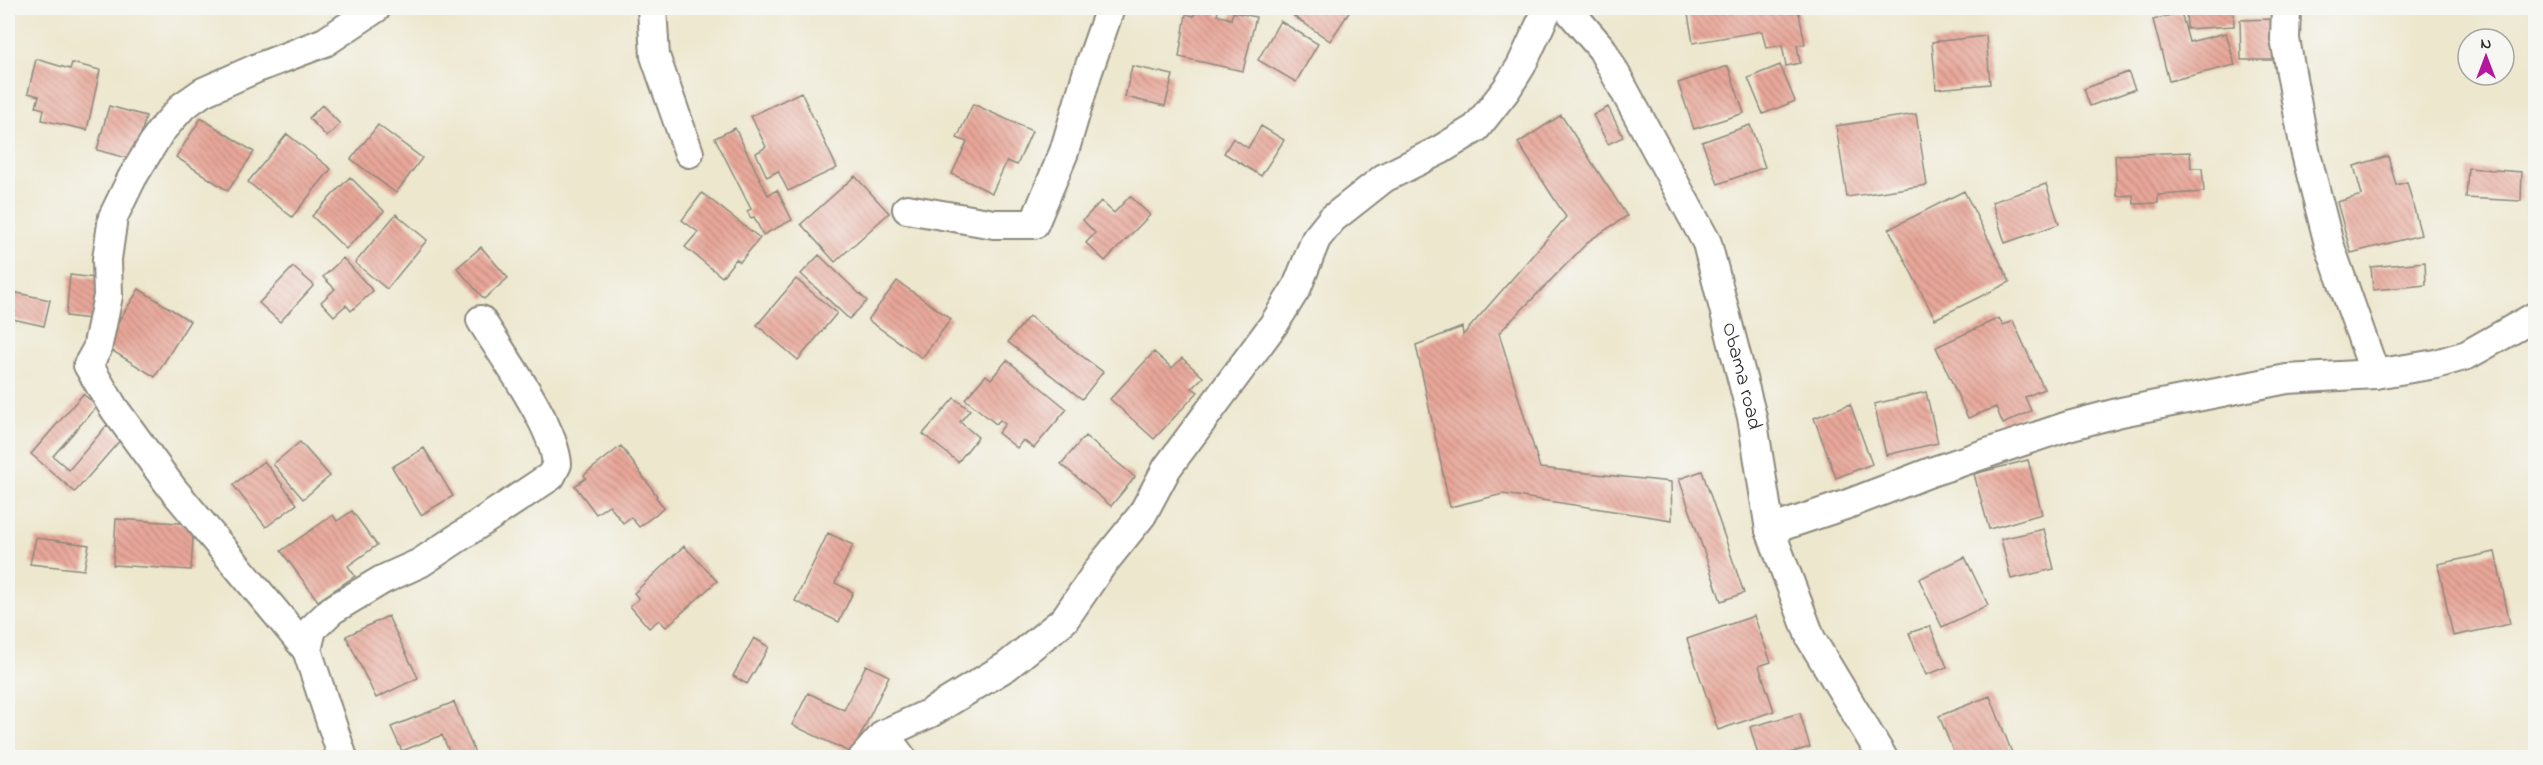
<svg xmlns="http://www.w3.org/2000/svg" width="2543" height="765" viewBox="0 0 2543 765" font-family="'Indie Flower',sans-serif">
<style>
.building{fill:url(#building-back-hatch)}
.lines{fill:none;stroke-linecap:round;stroke-linejoin:round}
.minor-casing{stroke:#8c897c;stroke-width:32}
.minor{stroke:#fff;stroke-width:28}
.labels{text-anchor:middle;dominant-baseline:central;stroke-width:4.5;stroke-linejoin:round;paint-order:stroke}
.street-label{font-size:21px;fill:#2b2b2b;stroke:#f6f6f2}
</style>
<defs>
<pattern id="building-back-hatch" width="6" height="6" patternUnits="userSpaceOnUse" patternTransform="scale(1.5)"><rect width="6" height="6" fill="#e9a79a"/><path d="M-1 5l2 2M0 0l6 6M5-1l2 2" fill="none" stroke="#bd887e"/></pattern>
</defs>
<rect width="100%" height="100%" fill="#f6f6f2"/>
<filter id="ink" filterUnits="userSpaceOnUse"><feTurbulence type="fractalNoise" baseFrequency=".0167" numOctaves="2"/><feDisplacementMap in="SourceGraphic" scale="12" xChannelSelector="R" yChannelSelector="G"/><feConvolveMatrix kernelMatrix="1 2 1 2 8 2 1 2 1" color-interpolation-filters="sRGB"/></filter>
<filter id="wash" filterUnits="userSpaceOnUse"><feTurbulence type="fractalNoise" baseFrequency=".008" numOctaves="4" result="noise"/><feDisplacementMap in="SourceGraphic" scale="24" xChannelSelector="R" yChannelSelector="G"/><feGaussianBlur stdDeviation="1.35" result="paint"/><feColorMatrix in="noise" values="0 0 0 0 0 0 0 0 0 0 0 0 0 0 0 0 0 1.4 0 .05"/><feComposite in="paint" operator="in"/></filter>
<g filter="url(#wash)">
<rect width="100%" height="100%" fill="#ede7ce"/>
<g id="blocks">
<path class="building" d="M915,8H943L944,9L916,13Z
M1196,8H1219L1217,15L1231,19L1233,12L1256,17L1243,71L1179,57L1186,14L1194,16Z
M1291,8H1352L1330,41L1288,12Z
M1687,8H1798L1805,44L1797,45L1800,63L1786,66L1782,45L1766,48L1762,31L1693,43Z
M2186,8H2233L2234,26L2187,29Z
M2181,12L2189,42L2226,33L2235,65L2169,81L2153,20Z
M2273,19L2274,60H2241L2240,20Z
M1280,21L1318,44L1296,82L1258,60Z
M1986,36L1990,84L1936,89L1932,42Z
M36,59L70,69L72,63L100,70L87,130L42,120L44,109L36,107L39,96L28,93Z
M1780,65L1795,101L1763,114L1748,78Z
M1132,66L1173,75L1165,106L1125,97Z
M1728,66L1744,113L1694,129L1678,83Z
M2128,72L2135,89L2090,106L2084,89Z
M801,92L837,168L788,191L778,171L767,177L756,153L766,147L751,116Z
M973,104L1032,131L1017,165L1007,161L992,193L952,174L967,142L957,138Z
M322,105L340,124L327,137L309,118Z
M109,106L146,116L134,160L97,150Z
M1608,107L1623,137L1608,144L1593,115Z
M1916,114L1927,185L1847,197L1836,126Z
M1561,115L1627,216L1590,240L1499,333L1540,468L1671,482L1672,520L1503,494L1450,507L1416,345L1462,327L1463,335L1566,217L1518,143Z
M201,118L254,152L228,191L176,157Z
M378,125L422,158L396,193L351,159Z
M1750,125L1765,167L1718,184L1702,142Z
M1261,126L1284,140L1261,176L1224,153L1233,138L1248,148Z
M735,128L768,195L777,190L792,220L763,235L754,217L751,218L747,211L751,209L715,138Z
M287,134L331,169L292,217L248,182Z
M2190,152L2191,168H2202L2204,192L2158,195V203L2134,204L2133,195L2117,196L2115,155Z
M2388,156L2396,185L2407,182L2421,235L2351,253L2337,202L2362,195L2354,166Z
M2468,168L2522,172L2521,201L2466,198Z
M855,176L889,213L835,262L801,224Z
M350,177L384,211L346,249L312,216Z
M2046,184L2059,224L2005,243L1992,202Z
M1964,191L2010,282L1935,319L1889,229Z
M702,193L760,238L740,262L736,259L722,277L685,247L698,232L682,220Z
M1130,196L1150,215L1105,261L1086,243L1095,233L1083,220L1101,201L1114,213Z
M396,214L427,240L387,289L355,263Z
M481,247L508,278L484,299L457,268Z
M819,255L867,301L849,319L801,274Z
M343,258L373,291L351,311L346,305L334,316L321,302L335,289L323,277Z
M2425,262L2426,285L2373,290L2371,267Z
M293,267L314,285L280,322L259,303Z
M70,275L104,279L98,320L66,316Z
M796,279L837,313L798,360L757,325Z
M897,281L951,319L922,358L868,320Z
M139,289L190,321L155,377L103,345Z
M8,291L50,300L44,326L8,318Z
M1029,316L1103,372L1082,399L1008,342Z
M1999,318L2003,325L2013,321L2044,389L2025,397L2031,411L2003,424L1996,407L1968,418L1936,347Z
M1154,352L1172,368L1182,358L1203,377L1192,388L1198,392L1154,439L1110,399Z
M1007,360L1067,409L1034,448L1023,440L1017,448L998,433L1005,424L1000,420L996,424L965,399L986,375L991,379Z
M1926,392L1938,443L1886,455L1874,404Z
M83,394L97,406L53,456L69,470L107,425L122,438L75,492L31,454Z
M954,398L970,410L960,422L978,437L958,462L923,434Z
M1850,404L1872,464L1836,478L1814,418Z
M1085,436L1135,477L1111,506L1061,464Z
M300,442L330,476L303,499L273,464Z
M621,446L657,496L656,497L664,508L639,527L631,517L623,523L609,505L596,514L575,486L586,478L584,475Z
M424,448L453,496L421,515L392,467Z
M2028,460L2042,514L1989,529L1974,474Z
M264,461L297,504L266,527L233,485Z
M1702,471L1744,593L1721,601L1679,479Z
M352,511L377,545L348,566L355,576L318,601L281,551L333,515L337,521Z
M116,519L194,524L191,570L113,565Z
M2044,529L2054,569L2011,579L2001,539Z
M828,533L853,545L835,583L853,592L839,622L795,601Z
M36,538L89,545L84,570L30,564Z
M684,546L717,581L666,627L659,620L649,628L630,606L639,599L634,593Z
M2495,552L2510,624L2453,636L2438,564Z
M1965,557L1988,605L1942,627L1919,579Z
M388,616L418,678L376,698L346,636Z
M1754,616L1771,662L1759,666L1774,711L1718,730L1687,639Z
M1930,626L1947,667L1926,675L1909,633Z
M754,638L769,647L747,684L733,676Z
M866,665L889,676L852,753L792,725L808,693L844,710Z
M1990,696L2014,758H1956L1939,716Z
M454,702L477,758H452L442,735L402,751L391,727Z
M1800,713L1810,747L1773,758H1759L1750,727Z"/>
</g>
</g>
<g filter="url(#ink)">
<use href="#blocks" fill-opacity="0" stroke="#8c897c" stroke-width="1.5"/>
<g class="lines">
<g class="minor-casing">
<g id="minor">
<path d="M652,8L655,56L689,153"/>
<path id="s1" d="M1567,8L1602,49L1707,243L1752,417L1770,530L1811,639L1883,758"/>
<path d="M2286,8L2285,39L2305,150L2329,244L2375,374"/>
<path d="M907,209L994,224H1034L1064,152L1087,74L1110,8"/>
<path d="M1770,530L1848,504L1931,472L2068,426L2121,412L2287,379L2375,374L2436,364L2467,355L2536,316"/>
<path d="M307,650L172,488L113,407L88,365L97,349L108,296L107,259L113,217L132,178L160,132L183,106L203,92L257,68L325,42L376,8"/>
<path d="M884,734L902,758"/>
<path d="M343,758L307,650L312,629L332,610L382,580L420,563L545,480L551,476L557,464C554,425 503,356 481,320"/>
<path d="M863,758L884,734L930,713L1007,666L1064,620L1101,566L1142,515L1167,468L1274,324L1297,287L1316,239L1332,219L1384,178L1440,150L1476,128L1506,90L1521,66L1548,8"/>
</g>
</g>
<use href="#minor" class="minor"/>
</g>
</g>
<g class="labels">
<g class="street-label">
<text stroke="none"><textPath href="#s1" startOffset="412">Obama road</textPath></text>
</g>
</g>
<rect width="2543" height="765" fill="none" stroke="#f6f6f2" stroke-width="30"/>
<g transform="translate(2486 57)"><circle r="28" fill="#f6f6f2" stroke="#a5a5a2" stroke-width="1.5"/>
<path d="M0-4.5L10 22L0 15L-10 22Z" fill="#b5179e"/>
<text y="-9" font-size="16" font-weight="bold" text-anchor="middle" fill="#2b2b2b">N</text>
</g>
</svg>
